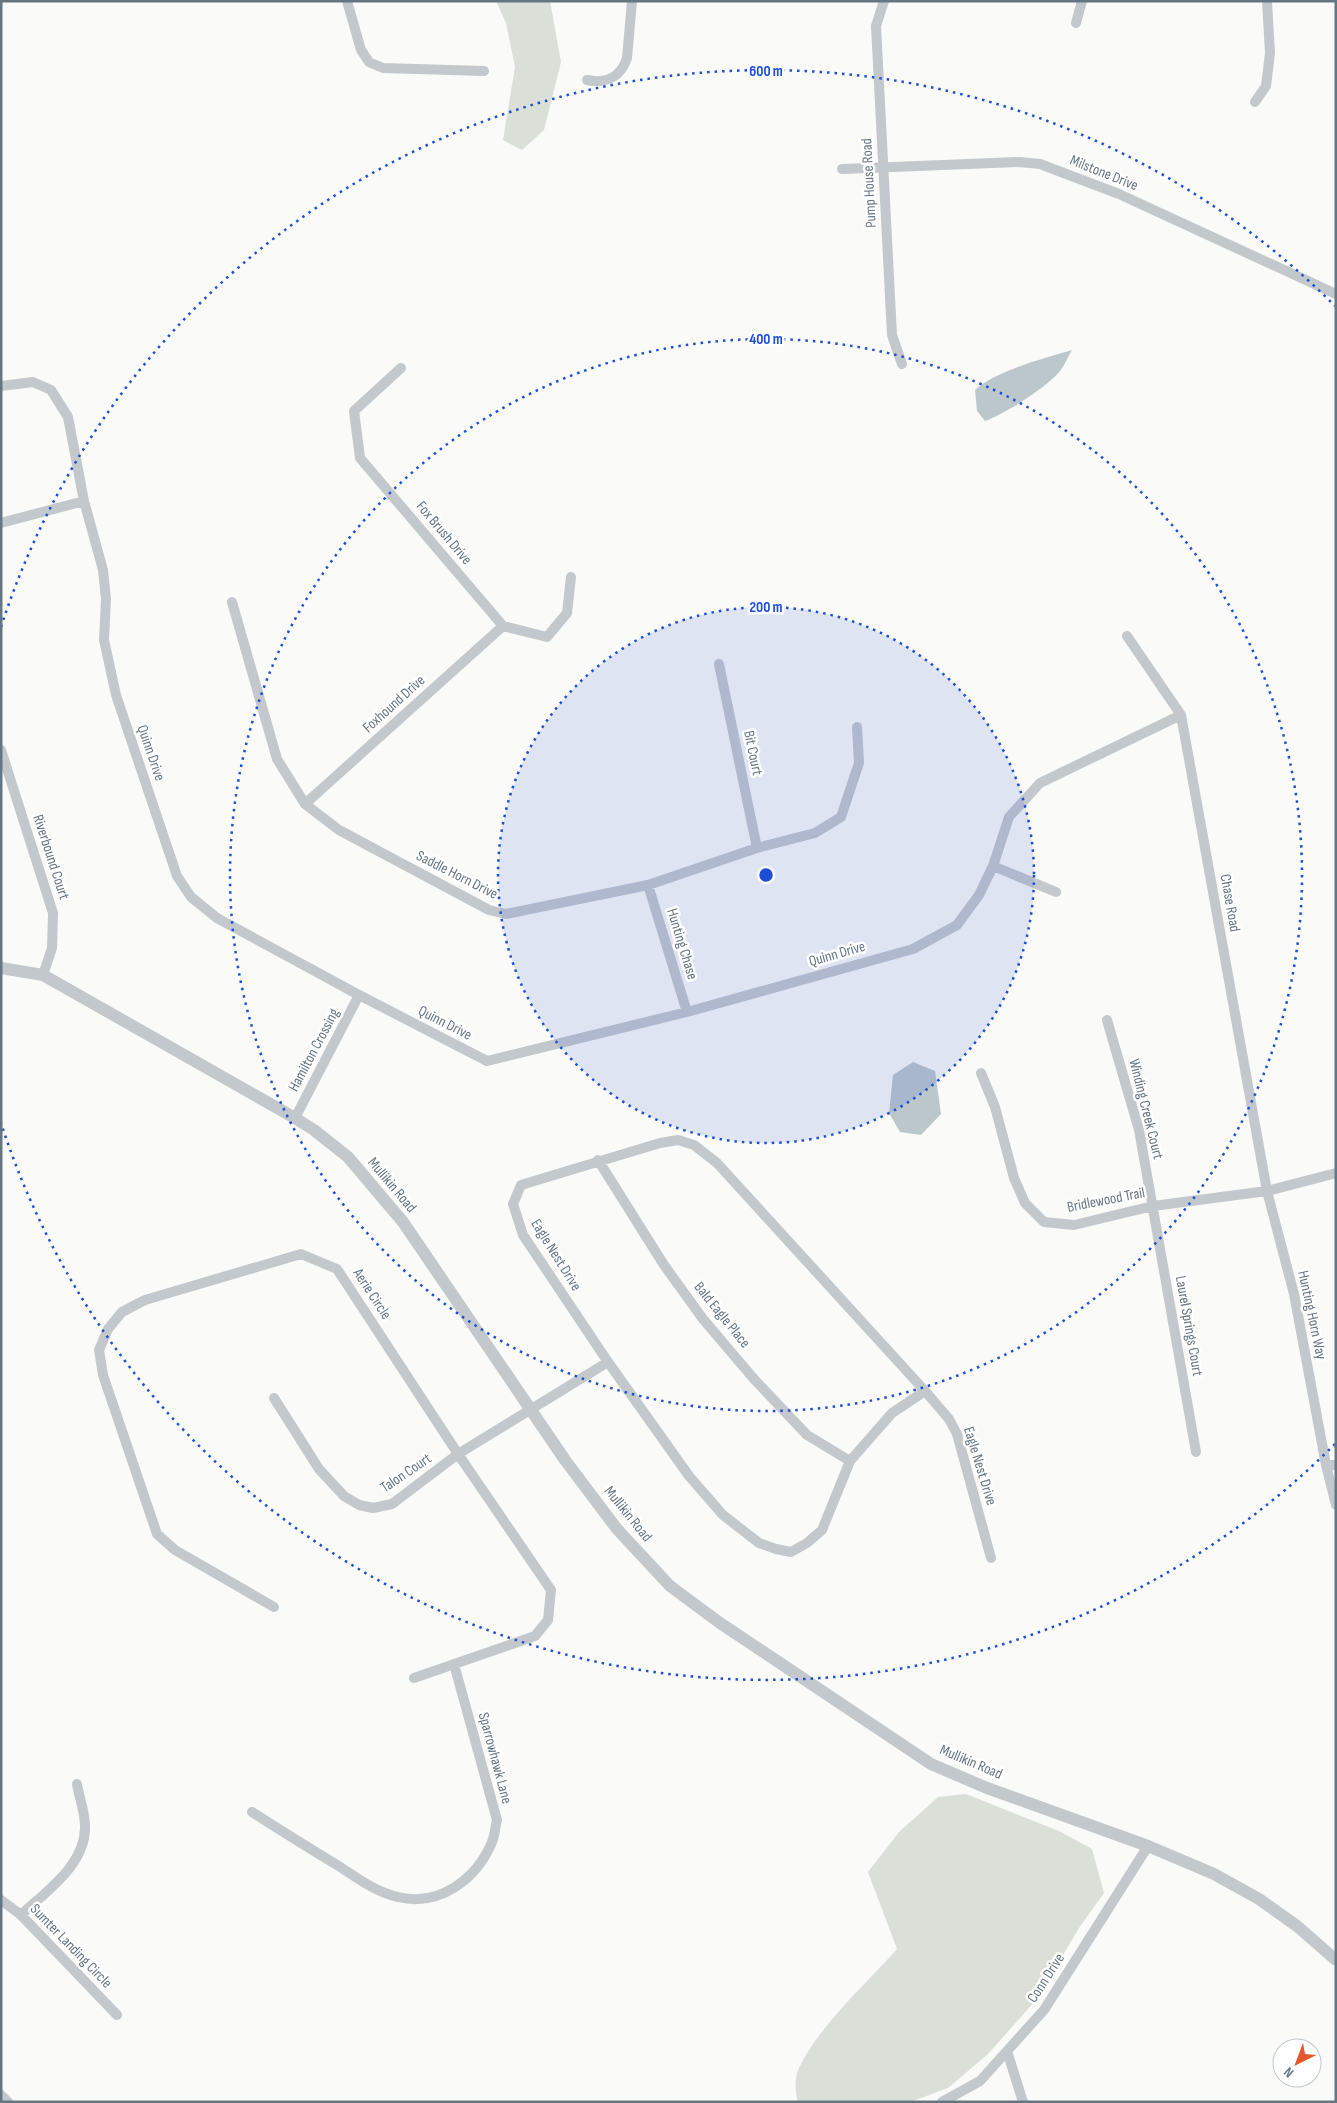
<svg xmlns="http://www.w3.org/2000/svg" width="1337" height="2103" viewBox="0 0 1337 2103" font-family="'Sofia Sans Condensed',sans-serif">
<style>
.green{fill:#dadfd7}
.water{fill:#bbc7cb}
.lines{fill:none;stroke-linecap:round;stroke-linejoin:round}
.minor{stroke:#c3c8cc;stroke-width:10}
.tertiary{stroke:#c3c8cc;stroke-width:12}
.ring{fill:none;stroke:#1d4ed8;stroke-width:2.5;stroke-dasharray:2.5 5}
.labels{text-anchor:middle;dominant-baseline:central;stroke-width:5;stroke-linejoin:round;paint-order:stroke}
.street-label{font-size:15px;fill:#657683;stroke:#fff}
.centre{fill:#1d4ed8;stroke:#fff;stroke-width:2.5}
.ring-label{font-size:15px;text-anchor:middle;font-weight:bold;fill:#1d4ed8;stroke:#fff;stroke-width:5;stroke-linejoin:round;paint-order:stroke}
</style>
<rect width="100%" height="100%" fill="#fafaf8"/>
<path class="green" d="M496,1H550L561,62L544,130L522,150L503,140L515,67L506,23Z
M966,1794L1059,1831L1092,1849L1104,1893L1079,1928L1036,2000L988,2054L948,2088L910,2102H798C795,2090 794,2079 799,2068C818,2027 866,1984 897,1949L868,1872L899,1832L938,1797Z"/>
<path class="water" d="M1072,350C1068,356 1065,365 1060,371C1046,388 1006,413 985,421L977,411L975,390C995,371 1045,358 1072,350Z
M913,1062L935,1071L941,1114L921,1135L900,1132L889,1113L893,1075Z"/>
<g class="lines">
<path class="minor" d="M347,1L361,50L369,62L383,68L484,71
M884,1L876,26L892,335L902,364
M1076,23L1082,1
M587,80C606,84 621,77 627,58L632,1
M1255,102L1266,86L1270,53L1267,1
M842,169L1020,162L1040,164L1119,194L1336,294
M401,368L354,411L360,458L503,626L547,637L567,613L571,577
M1,386L33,382L51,390L68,417L84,501L103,570L106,599L104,640L116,695L177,876L191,897L217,918L359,995L487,1061L687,1012L913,949L957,925L979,895L993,866L1009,817L1040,783L1181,715
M1,523L84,501
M232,602L277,759L305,804L339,830L489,910L506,914L648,885L757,848L815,833L841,817L859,763L857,727
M1127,636L1181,715L1267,1191L1294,1294L1326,1465L1336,1505
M719,664L757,848
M1,750L53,913L52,948L43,975
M305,804L503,626
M993,866L1056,892
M648,885L687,1012
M1107,1020L1139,1130L1196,1452
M981,1073L995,1107L1014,1178L1025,1203L1044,1222L1074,1225L1153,1206L1267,1191L1336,1173
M295,1118L359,995
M598,1160L664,1265L703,1319L754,1379L807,1435L850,1461
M925,1391L892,1413L850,1461L822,1530L807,1543L791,1552L776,1549L759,1543L723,1515L689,1476L608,1362L523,1235L513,1204L521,1185L660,1143L678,1140L694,1145L717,1163L925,1391L949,1419L957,1434L991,1558
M274,1398L319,1469L344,1496L359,1505L373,1508L392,1504L458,1454L608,1362
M1326,1465H1336
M274,1607L175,1550L157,1534L103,1375L99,1350L108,1329L122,1312L145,1300L301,1254L337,1269L458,1454L551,1590L548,1620L535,1636L414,1678
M252,1812C280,1830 309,1848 337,1865C356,1877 375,1892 398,1897C439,1907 476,1880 492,1842C495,1835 495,1827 497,1820L454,1664
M1,1900L21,1915L117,2015
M21,1915C46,1891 86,1865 85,1826C85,1812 79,1797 77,1784
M1007,2051L1023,2102
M1,2095L8,2102
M942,2102L980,2081L1044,2010L1148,1846"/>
<path class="tertiary" d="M1,968L43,975L295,1118L314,1130L348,1157L403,1222L565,1460L617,1529L670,1586L720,1623L931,1764L987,1788L1148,1846L1214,1874L1259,1899L1297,1926L1336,1960"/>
</g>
<circle cx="766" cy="875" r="268" fill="#1d4ed8" fill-opacity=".12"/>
<g class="ring">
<circle cx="766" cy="875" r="268"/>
<circle cx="766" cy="875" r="536"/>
<path d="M1335 1444A804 804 0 0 1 1 1123M1 627A804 804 0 0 1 1335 306"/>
</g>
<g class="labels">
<g class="street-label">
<text transform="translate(1104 173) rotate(22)">Milstone Drive</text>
<text transform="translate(869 183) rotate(-93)">Pump House Road</text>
<text transform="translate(444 533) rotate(50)">Fox Brush Drive</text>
<text transform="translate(394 704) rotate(-42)">Foxhound Drive</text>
<text transform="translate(151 753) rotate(71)">Quinn Drive</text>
<text transform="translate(753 753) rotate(78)">Bit Court</text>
<text transform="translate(51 857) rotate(72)">Riverbound Court</text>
<text transform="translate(457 875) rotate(27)">Saddle Horn Drive</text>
<text transform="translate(1230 903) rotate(80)">Chase Road</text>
<text transform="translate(682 944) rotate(73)">Hunting Chase</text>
<text transform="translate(837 954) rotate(-16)">Quinn Drive</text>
<text transform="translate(445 1023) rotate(27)">Quinn Drive</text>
<text transform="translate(314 1050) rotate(-62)">Hamilton Crossing</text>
<text transform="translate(1146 1109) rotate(76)">Winding Creek Court</text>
<text transform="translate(392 1185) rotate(50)">Mullikin Road</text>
<text transform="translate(1106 1200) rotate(-11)">Bridlewood Trail</text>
<text transform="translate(556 1255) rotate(58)">Eagle Nest Drive</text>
<text transform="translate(372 1294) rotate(57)">Aerie Circle</text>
<text transform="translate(722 1315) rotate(51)">Bald Eagle Place</text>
<text transform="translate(1312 1315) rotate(78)">Hunting Horn Way</text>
<text transform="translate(1189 1326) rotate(80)">Laurel Springs Court</text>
<text transform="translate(980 1466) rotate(73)">Eagle Nest Drive</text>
<text transform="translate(406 1473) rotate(-34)">Talon Court</text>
<text transform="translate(628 1514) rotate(51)">Mullikin Road</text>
<text transform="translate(495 1758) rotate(75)">Sparrowhawk Lane</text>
<text transform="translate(971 1762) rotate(23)">Mullikin Road</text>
<text transform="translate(71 1946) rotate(46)">Sumter Landing Circle</text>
<text transform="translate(1046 1978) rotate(-57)">Conn Drive</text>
</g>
</g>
<circle cx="766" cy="875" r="8" class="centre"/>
<g class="ring-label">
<text x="766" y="76">600 m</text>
<text x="766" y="344">400 m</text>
<text x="766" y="612">200 m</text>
</g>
<rect width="1337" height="2103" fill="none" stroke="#657683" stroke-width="5"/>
<g transform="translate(1297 2063) rotate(222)"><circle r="24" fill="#ffffff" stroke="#c1c8cd"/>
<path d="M0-4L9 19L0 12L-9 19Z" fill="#e4572e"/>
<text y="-8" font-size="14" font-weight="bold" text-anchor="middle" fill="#657683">N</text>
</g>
</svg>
